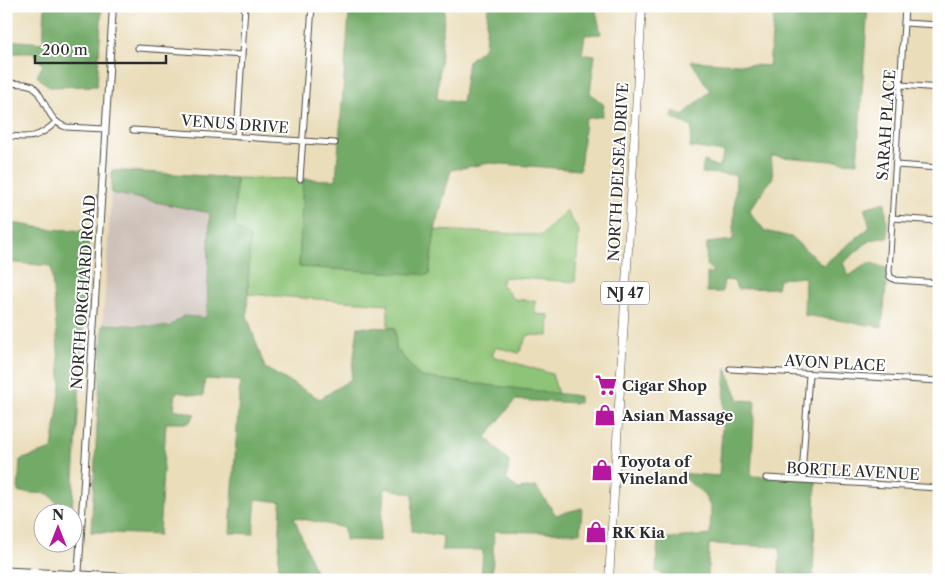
<svg xmlns="http://www.w3.org/2000/svg" width="945" height="586" viewBox="0 0 945 586" font-family="'Libre Caslon Text',serif">
<style>
.industrial{fill:#cec1b9}
.green{fill:#8ec477;stroke:#5c7851}
.forest{fill:#72aa68;stroke:#4e6a4a}
.lines{fill:none;stroke-linecap:round;stroke-linejoin:round}
.minor-casing{stroke:#484640;stroke-width:7}
.tertiary-casing{stroke:#484640;stroke-width:8}
.secondary-casing{stroke:#484640;stroke-width:9}
.primary-casing{stroke:#484640;stroke-width:9}
.minor{stroke:#fff;stroke-width:5}
.tertiary{stroke:#fff;stroke-width:6}
.secondary{stroke:#fff;stroke-width:7}
.primary{stroke:#fff;stroke-width:8}
.labels{text-anchor:middle;dominant-baseline:central;stroke-width:4;stroke-linejoin:round;paint-order:stroke}
.shield{fill:#fff;stroke:#6b6b6b;stroke-width:1}
.shield-label{font-size:14px;font-weight:bold;fill:#2b2b2b}
.street-label{font-size:15px;fill:#2b2b2b;stroke:#fff}
.poi-label{font-size:15px;font-weight:bold;fill:#2b2b2b;stroke:#fff;text-anchor:start}
</style>
<rect width="100%" height="100%" fill="#fff"/>
<filter id="ink" filterUnits="userSpaceOnUse"><feTurbulence type="fractalNoise" baseFrequency=".02" numOctaves="2"/><feDisplacementMap in="SourceGraphic" scale="10" xChannelSelector="R" yChannelSelector="G"/><feConvolveMatrix kernelMatrix="1 2 1 2 8 2 1 2 1" color-interpolation-filters="sRGB"/></filter>
<filter id="wash" filterUnits="userSpaceOnUse"><feTurbulence type="fractalNoise" baseFrequency=".0096" numOctaves="4" result="noise"/><feDisplacementMap in="SourceGraphic" scale="20" xChannelSelector="R" yChannelSelector="G"/><feGaussianBlur stdDeviation="1.12" result="paint"/><feColorMatrix in="noise" values="0 0 0 0 0 0 0 0 0 0 0 0 0 0 0 0 0 1.4 0 .05"/><feComposite in="paint" operator="in"/></filter>
<g filter="url(#wash)">
<rect width="100%" height="100%" fill="#eaddba"/>
<path class="industrial" d="M111,193L210,213L206,318L183,316L169,327L103,324Z"/>
<path class="green" d="M236,178L303,179L299,267L429,274L435,230L542,235L566,210L579,231L575,282L504,277L501,284L514,299L535,301V314L549,315L548,336L528,335L519,353L496,347L492,356L552,374L558,394L420,377L396,348L395,328H388V304L248,294L250,238L235,227Z"/>
<path class="forest" d="M45,6H102L97,86L49,87L37,76L43,65L34,53H6V40L43,43Z
M362,6H445L437,99L462,103L468,61L485,47L488,6H595L601,34L585,35L582,54L595,55L590,93L604,105L602,116L585,119L580,170L490,163L451,170L435,230L429,275L299,267L303,179L336,180L349,15H356Z
M775,6H868L857,163L771,156L773,177L749,211L765,231L791,237L823,265L870,227L864,208L885,202L888,237L870,240L843,263L849,276L869,262L888,269L882,327L804,315L805,277L779,279L777,288L737,289L734,281L724,280L722,292H707V273L714,272L706,265L707,243L733,240L736,175L702,173L704,161L718,167L725,152L690,147L692,127L671,117L673,111L683,115L710,91L691,61L769,66Z
M112,170L236,178L235,227L250,237L247,316L265,368L320,399L351,379L358,327L395,328L396,349L420,377L579,396V403L515,400L486,437L509,462L507,480L518,489L536,487L556,515L582,508L580,533L494,531L492,580H481L483,550H442L443,536L412,531L413,494L385,488L379,541L345,540L344,528L294,517L318,579L278,576L281,502L256,499L253,534L230,533L240,381L205,379L203,396L176,392L174,409L195,414L189,423H166L159,535L91,532L103,324L169,327L183,316L206,318L207,311L210,213L111,193Z
M6,222L49,229L89,231L72,513H65L49,494L18,492L20,460L52,449L61,386L51,266L6,262Z
M726,368L739,400L755,401L751,476L816,479L813,580H779L780,547L709,544L708,580H666V577L656,571L658,539L710,535L711,508L704,494L678,473L719,476Z"/>
</g>
<g filter="url(#ink)">
<g class="lines">
<g class="minor-casing">
<path id="minor" d="M905,6L889,271L890,277L896,280L939,283
M904,23L939,25
M138,48L242,55
M6,83L25,84L33,86C46,99 47,121 66,127L105,129
M901,85L939,88
M133,130L335,143
M6,136C30,138 38,139 56,122
M237,137L245,6
M896,165L939,168
M300,179L312,6
M892,218L939,221
M730,369L939,381
M766,478L939,488
M804,480L802,475L809,374"/>
</g>
<g class="tertiary-casing">
<path id="tertiary" d="M78,580L113,6"/>
</g>
<g class="secondary-casing">
<path id="secondary" d="M6,571L174,580"/>
</g>
<g class="primary-casing">
<path id="primary" d="M609,580L642,6"/>
</g>
<use href="#minor" class="minor"/>
<use href="#tertiary" class="tertiary"/>
<use href="#secondary" class="secondary"/>
<use href="#primary" class="primary"/>
</g>
</g>
<defs>
<g id="supermarket-bare" transform="scale(1.725)"><path d="M-6-5.5h2.5l.6 2H6L4.5 2H-2.5L-4.4-4H-6ZM-1.5 3.2a1.3 1.3 0 1 0 .1 0ZM3 3.2a1.3 1.3 0 1 0 .1 0Z" fill="#b5179e" stroke="#fff" stroke-width="2.5" paint-order="stroke"/></g>
<g id="shop-bare" transform="scale(1.725)"><path d="M-5-2.5h2.3a2.7 3.5 0 0 1 5.4 0H5L5.5 6h-11ZM-1.5-2.5h3a1.5 2.3 0 0 0-3 0Z" fill="#b5179e" stroke="#fff" stroke-width="2.5" paint-order="stroke"/></g>
</defs>
<g fill-rule="evenodd">
<use href="#supermarket-bare" x="606" y="385"/>
<use href="#shop-bare" x="605" y="415"/>
<use href="#shop-bare" x="602" y="470"/>
<use href="#shop-bare" x="596" y="532"/>
</g>
<g class="labels">
<rect class="shield" x="601" y="281.5" width="48" height="23" rx="4"/>
<g class="shield-label">
<text x="625" y="293">NJ 47</text>
</g>
<g class="street-label">
<text transform="translate(235 124) rotate(4)">VENUS DRIVE</text>
<text transform="translate(886 125) rotate(-86)">SARAH PLACE</text>
<text transform="translate(618 172) rotate(-87)">NORTH DELSEA DRIVE</text>
<text transform="translate(83 292) rotate(-86)">NORTH ORCHARD ROAD</text>
<text transform="translate(835 363) rotate(3)">AVON PLACE</text>
<text transform="translate(853 471) rotate(3)">BORTLE AVENUE</text>
</g>
<g class="poi-label">
<text x="622" y="385">Cigar Shop</text>
<text x="622" y="415">Asian Massage</text>
<text x="618" y="461">Toyota of<tspan x="618" dy="17">Vineland</tspan></text>
<text x="612" y="532">RK Kia</text>
</g>
</g>
<rect width="945" height="586" fill="none" stroke="#fff" stroke-width="25"/>
<g transform="translate(58 528)"><circle r="24" fill="#ffffff" stroke="#aaaaaa"/>
<path d="M0-4L9 19L0 12L-9 19Z" fill="#b5179e"/>
<text y="-8" font-size="14" font-weight="bold" text-anchor="middle" fill="#2b2b2b">N</text>
</g>
<path d="M35 55v8h131v-8" fill="none" stroke="#2b2b2b" stroke-width="2.5"/>
<text x="42" y="55" font-size="15" fill="#2b2b2b" stroke="#ffffff" stroke-width="4" paint-order="stroke">200 m</text>
</svg>
